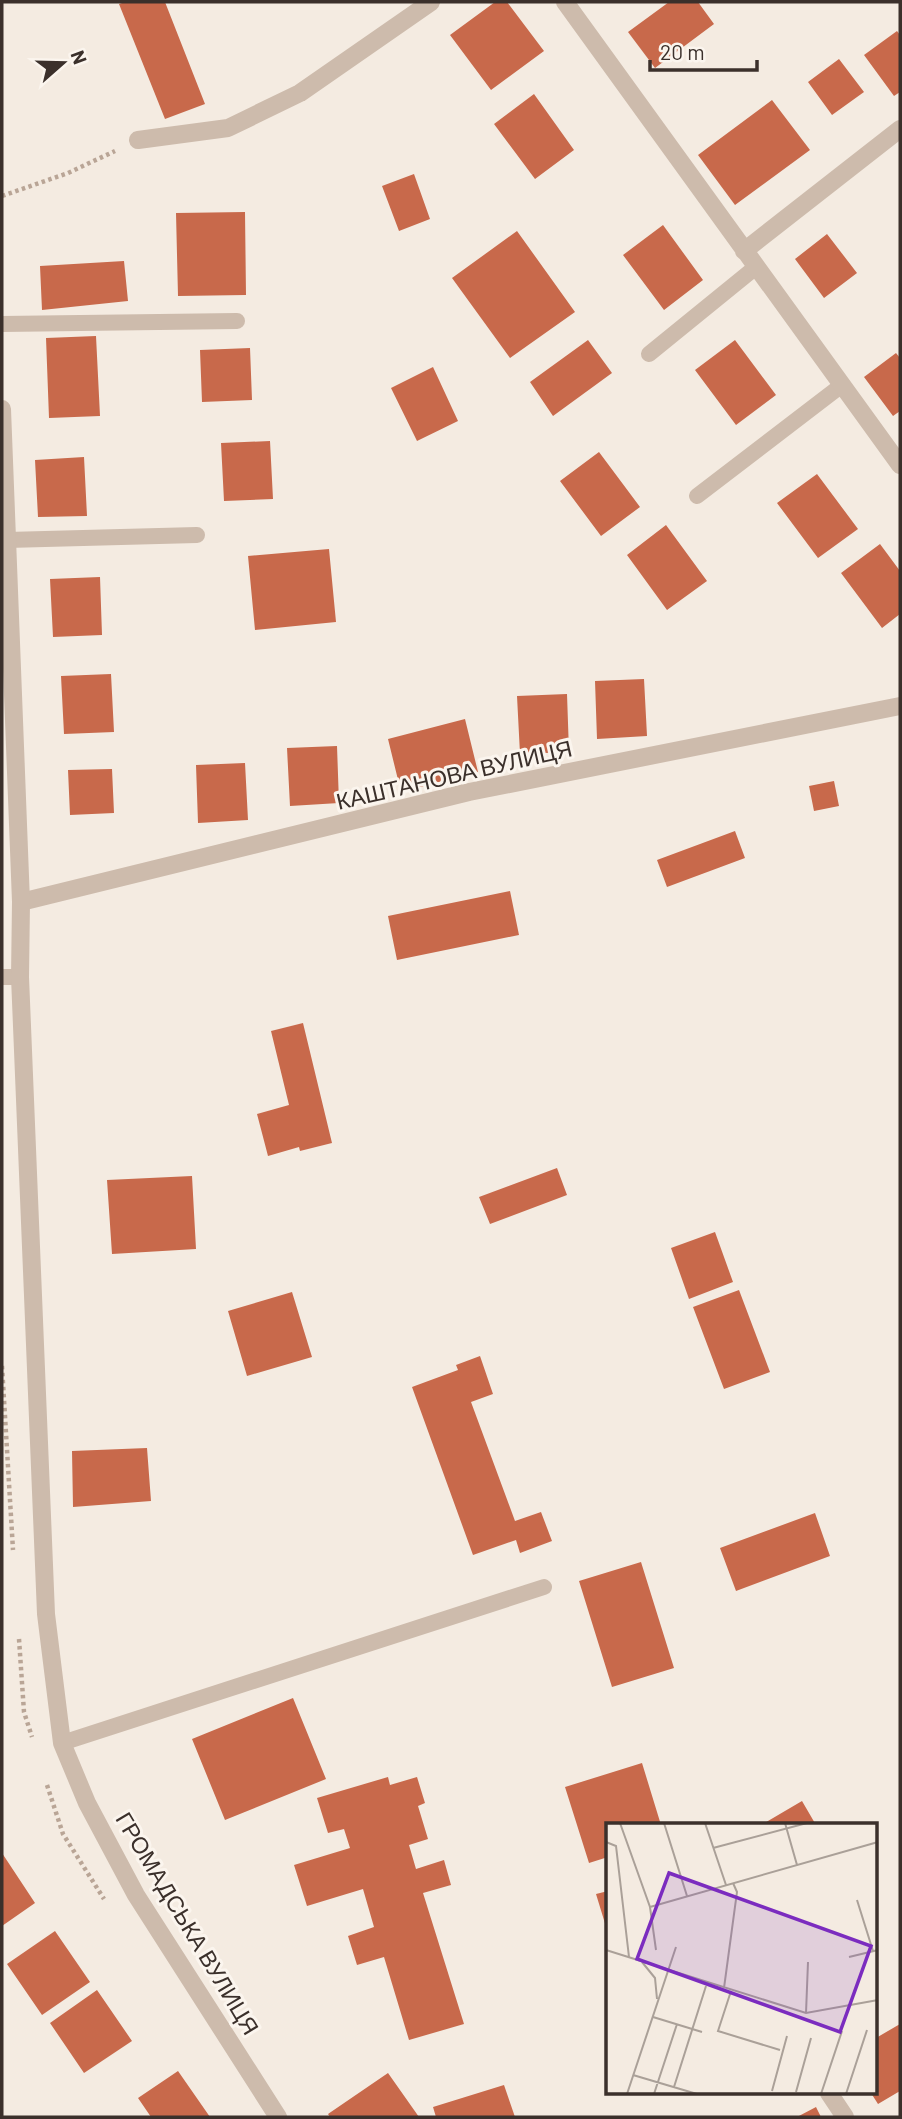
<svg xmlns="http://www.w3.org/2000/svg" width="902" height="2119" viewBox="0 0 902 2119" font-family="Barlow,sans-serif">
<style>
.building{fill:#c8694b}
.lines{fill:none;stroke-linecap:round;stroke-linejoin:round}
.path{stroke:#b9a596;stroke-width:4.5;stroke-dasharray:3.5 3.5;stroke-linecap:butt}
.service{stroke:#cdbbac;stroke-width:16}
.minor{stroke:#cdbbac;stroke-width:18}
.tertiary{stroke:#cdbbac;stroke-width:18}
.labels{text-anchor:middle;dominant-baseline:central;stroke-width:6;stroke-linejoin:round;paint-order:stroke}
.street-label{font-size:23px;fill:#3b302b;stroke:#fbf5ee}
.inset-road{fill:none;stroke:#aaa098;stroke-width:2}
.view{fill:#7b2cbf;fill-opacity:0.15;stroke:#7b2cbf;stroke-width:3.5}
.inset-edge{fill:none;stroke:#3b302b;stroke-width:3.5}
</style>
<rect width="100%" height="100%" fill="#f4ebe1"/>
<path class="building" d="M125,2H165L205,104L165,119L119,4Z
M495,2H507L544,51L491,90L450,35Z
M669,2H698L714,24L655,68L628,32Z
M897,31L900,35V92L894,96L864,55Z
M839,59L864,92L832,115L808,82Z
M534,94L574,150L535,179L494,124Z
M772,100L810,150L735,205L698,155Z
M414,174L430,219L399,231L382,186Z
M245,212L246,295L178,296L176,213Z
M663,225L703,280L664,310L623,255Z
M517,231L575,312L510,358L452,278Z
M827,234L857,273L824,298L795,259Z
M124,261L128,301L42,310L40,266Z
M96,336L100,416L49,418L46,338Z
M588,340L612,373L553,416L530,382Z
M735,340L776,395L736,425L695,370Z
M250,348L252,400L202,402L200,350Z
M896,353L900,358V411L893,416L864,377Z
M433,367L458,421L417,441L391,388Z
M270,441L273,499L224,501L221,443Z
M599,452L640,507L601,536L560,481Z
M84,457L87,516L38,517L35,460Z
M817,474L858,529L818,558L777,503Z
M666,525L707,581L667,610L627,555Z
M880,544L900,571V614L882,628L841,573Z
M329,549L336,622L255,630L248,556Z
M100,577L102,635L53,637L50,579Z
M111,674L114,732L64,734L61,676Z
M644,679L647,736L597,739L595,681Z
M567,694L569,752L520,754L517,696Z
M465,719L478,772L401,792L388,739Z
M337,746L339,803L290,806L287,748Z
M245,763L248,820L198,823L196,765Z
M112,769L114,813L70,815L68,770Z
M834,781L839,806L814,811L809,786Z
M735,831L745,858L667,887L657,860Z
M510,891L519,935L397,960L388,916Z
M303,1023L332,1143L300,1151L299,1147L268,1156L257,1114L289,1105L271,1031Z
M557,1168L567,1195L490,1224L479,1197Z
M192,1176L196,1249L112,1254L107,1180Z
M715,1232L733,1282L689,1299L671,1248Z
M739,1290L770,1372L724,1389L693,1307Z
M292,1292L312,1357L247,1376L228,1311Z
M480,1356L493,1394L471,1402L515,1521L541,1512L552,1541L520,1553L516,1540L473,1555L412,1387L458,1370L456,1365Z
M147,1448L151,1501L73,1507L72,1451Z
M815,1513L830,1556L736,1591L720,1548Z
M641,1562L674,1668L612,1687L579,1581Z
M293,1698L326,1779L225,1820L192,1739Z
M642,1763L661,1825H608V1857L589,1863L565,1787Z
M388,1777L390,1785L417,1777L425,1803L418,1806L428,1839L409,1845L416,1869L444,1860L451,1885L423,1893L464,2024L409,2040L384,1957L357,1965L348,1936L374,1927L363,1889L307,1906L294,1865L350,1848L344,1829L328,1833L317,1798Z
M802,1801L816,1825H761Z
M2,1853L35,1903L2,1926Z
M608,1891V1930H607L596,1894Z
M55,1931L90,1982L42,2015L7,1964Z
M97,1990L132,2041L84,2073L50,2023Z
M900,2024V2091L878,2104L871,2093H876V2038Z
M178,2071L210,2117H151L138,2098Z
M388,2073L419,2117H330L328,2114Z
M504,2085L515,2117H436L433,2107Z
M816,2107L821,2117H797Z"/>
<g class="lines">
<path class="path" d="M2,196L68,173L115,151
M2,1366L13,1550
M19,1639L24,1712L32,1737
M47,1785L63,1834L104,1899"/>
<path class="service" d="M2,324L237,321
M649,354L756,267
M697,496L842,385
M7,540L197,535
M2,977H20
M62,1743L544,1587"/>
<path class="minor" d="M565,2L900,465
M138,140L228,128L300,93L431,2
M744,251L900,129
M21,902L469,792L900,706
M829,2093L845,2117"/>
<path class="tertiary" d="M2,409L21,902L20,977L46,1614L62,1743L87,1803L136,1895L278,2117"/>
</g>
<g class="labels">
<g class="street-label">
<text transform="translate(454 774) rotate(-13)">КАШТАНОВА ВУЛИЦЯ</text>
<text transform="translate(188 1923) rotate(59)">ГРОМАДСЬКА ВУЛИЦЯ</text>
</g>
</g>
<g transform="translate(606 1823)">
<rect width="271" height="271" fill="#f4ebe1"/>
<path class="inset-road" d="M14,0L44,84L50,127M58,0L81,73M99,0L120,62M179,0L191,42M0,19L10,23L23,134M107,25L201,0M251,77L267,128M44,84L272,19M0,127L200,190L272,177M243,134L272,127M36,139L49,155L51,176M118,165L131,69L127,60M125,168L112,208L174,227M200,190L202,139M47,194L96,209M27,252L91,271M68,264L100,163M166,268L181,213M190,269L205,215M21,271L70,124M48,271L71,201M164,271H203M215,271L236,208M240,271L261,207"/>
<path class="view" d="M63,50L265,123L234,209L31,136Z"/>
<rect width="271" height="271" class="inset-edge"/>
</g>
<rect width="902" height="2119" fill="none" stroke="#3b302b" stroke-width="7"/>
<g transform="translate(63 63) rotate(70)" stroke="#fbf5ee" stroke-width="5" paint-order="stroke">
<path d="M0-5L12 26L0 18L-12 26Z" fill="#3b302b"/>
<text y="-10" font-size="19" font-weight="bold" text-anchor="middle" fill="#3b302b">N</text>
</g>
<path d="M650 60v10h107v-10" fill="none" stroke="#3b302b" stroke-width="3.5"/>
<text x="660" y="60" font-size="21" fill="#3b302b" stroke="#fbf5ee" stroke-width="5" paint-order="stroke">20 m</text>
</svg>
